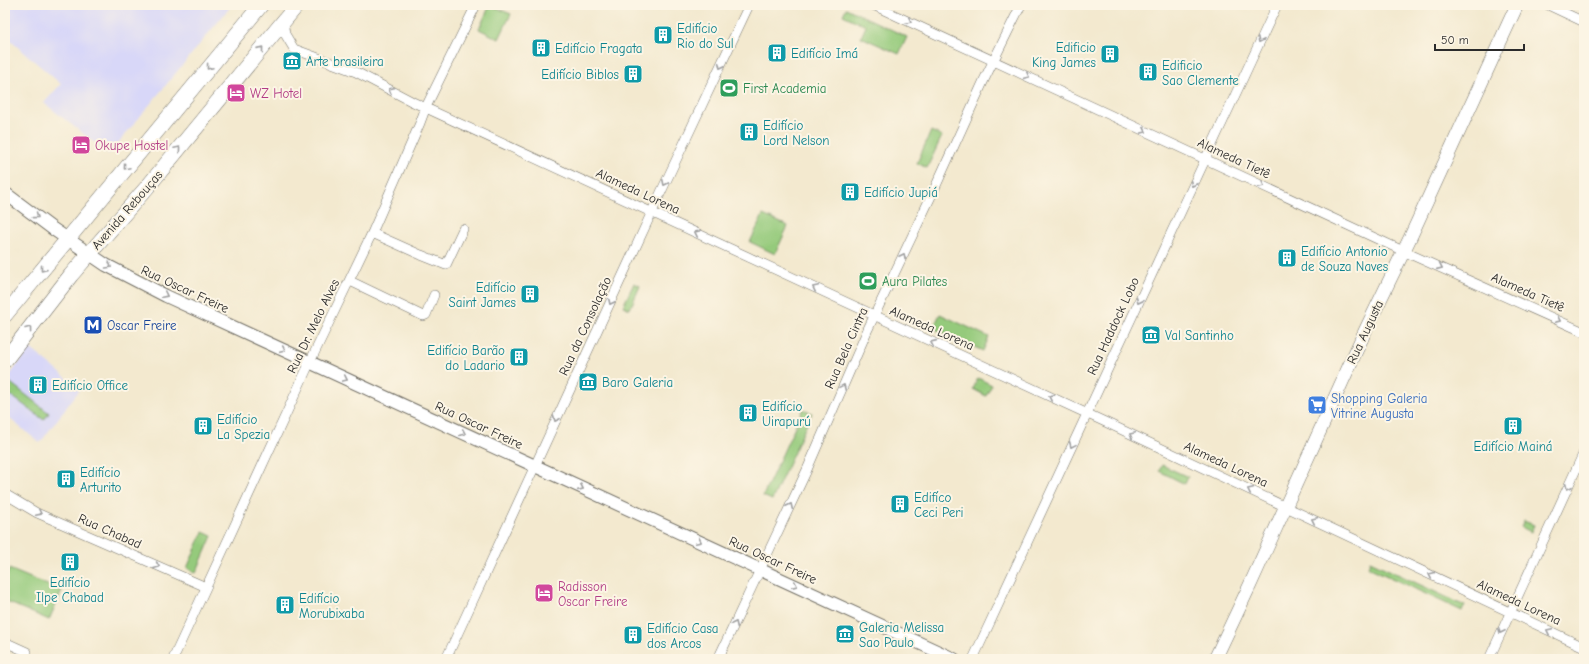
<svg xmlns="http://www.w3.org/2000/svg" width="1589" height="664" viewBox="0 0 1589 664" font-family="'Comic Neue',sans-serif">
<style>
.built{fill:#d8d7f8}
.green{fill:#95ca7b;stroke:#607a53}
.lines{fill:none;stroke-linecap:round;stroke-linejoin:round}
.minor-casing{stroke:#716e64;stroke-width:10}
.tertiary-casing{stroke:#716e64;stroke-width:14}
.secondary-casing{stroke:#716e64;stroke-width:14}
.primary-casing{stroke:#716e64;stroke-width:16}
.minor{stroke:#fff;stroke-width:9}
.tertiary{stroke:#fff;stroke-width:12}
.secondary{stroke:#fff;stroke-width:13}
.primary{stroke:#fff;stroke-width:15}
.oneway{stroke:#a0a0a0}
.labels{text-anchor:middle;dominant-baseline:central;stroke-width:4;stroke-linejoin:round;paint-order:stroke}
.culture-label{font-size:13px;fill:#0d838f;stroke:#fcf5e5;text-anchor:start}
.leisure-label{font-size:13px;fill:#27864d;stroke:#fcf5e5;text-anchor:start}
.hotel-label{font-size:13px;fill:#b23c85;stroke:#fcf5e5;text-anchor:start}
.street-label{font-size:13px;fill:#2b2b2b;stroke:#fcf5e5}
.transit-label{font-size:13px;fill:#164399;stroke:#fcf5e5;text-anchor:start}
.shop-label{font-size:13px;fill:#366cbe;stroke:#fcf5e5;text-anchor:start}
</style>
<rect width="100%" height="100%" fill="#fcf5e5"/>
<filter id="ink" filterUnits="userSpaceOnUse"><feTurbulence type="fractalNoise" baseFrequency=".025" numOctaves="2"/><feDisplacementMap in="SourceGraphic" scale="8" xChannelSelector="R" yChannelSelector="G"/><feConvolveMatrix kernelMatrix="1 2 1 2 8 2 1 2 1" color-interpolation-filters="sRGB"/></filter>
<filter id="wash" filterUnits="userSpaceOnUse"><feTurbulence type="fractalNoise" baseFrequency=".012" numOctaves="4" result="noise"/><feDisplacementMap in="SourceGraphic" scale="16" xChannelSelector="R" yChannelSelector="G"/><feGaussianBlur stdDeviation="0.9" result="paint"/><feColorMatrix in="noise" values="0 0 0 0 0 0 0 0 0 0 0 0 0 0 0 0 0 1.4 0 .05"/><feComposite in="paint" operator="in"/></filter>
<g filter="url(#wash)">
<rect width="100%" height="100%" fill="#f3e9cf"/>
<path class="built" d="M5,5H232L109,154L44,103L61,84L5,36Z
M30,348L80,389L40,443L5,415V382Z"/>
<path class="green" d="M490,5L511,14L499,39L479,29Z
M846,8L907,37L899,54L861,37L866,26L843,15Z
M931,131L942,136L927,168L917,163Z
M763,215L788,226L775,254L750,242Z
M634,283L640,286L630,309L623,306Z
M940,314L989,337L983,351L933,328Z
M978,378L992,385L986,396L973,389Z
M7,380L49,413L44,420L5,391V383Z
M803,409L812,413L772,500L763,496Z
M1162,465L1188,477L1185,484L1159,471Z
M1524,521L1534,525L1531,532L1521,527Z
M203,532L212,536L196,573L187,568Z
M1370,561L1465,606L1462,611L1368,567Z
M9,569L62,591L49,620L5,601V579Z"/>
</g>
<g filter="url(#ink)">
<g class="lines">
<g class="minor-casing">
<path id="minor" d="M873,5L1414,256L1584,332
M1548,5L1584,22
M283,21L285,34L294,49L356,72L413,102L1103,421L1584,647
M372,233L421,255L446,265L463,229
M350,281L423,316L426,315L434,295
M5,494L37,513L206,587
M5,642L27,652
M173,659L310,362L372,233L420,123L426,107L476,5
M446,659L662,190L749,5
M718,659L806,472L868,329L934,190L984,80L1021,5
M973,659L1277,5
M1489,659L1584,452"/>
</g>
<g class="tertiary-casing">
<path id="tertiary" d="M5,193L53,229L106,265L166,296L954,659"/>
</g>
<g class="secondary-casing">
<path id="secondary" d="M1215,659L1250,585L1366,329L1410,238L1517,5"/>
</g>
<g class="primary-casing">
<path id="primary" d="M5,315L261,5
M5,360L71,275L149,185L297,5"/>
</g>
<use href="#minor" class="minor"/>
<use href="#tertiary" class="tertiary"/>
<use href="#secondary" class="secondary"/>
<use href="#primary" class="primary"/>
</g>
<defs><path id="oneway-chevron" d="M-2-3.5L2.5 0L-2 3.5" fill="none" stroke-width="1.6" stroke-linecap="round" stroke-linejoin="round"/></defs>
<g class="oneway">
<use href="#oneway-chevron" transform="translate(909 21) rotate(25)"/>
<use href="#oneway-chevron" transform="translate(1260 40) rotate(115)"/>
<use href="#oneway-chevron" transform="translate(261 49) rotate(-51)"/>
<use href="#oneway-chevron" transform="translate(721 66) rotate(115)"/>
<use href="#oneway-chevron" transform="translate(209 67) rotate(130)"/>
<use href="#oneway-chevron" transform="translate(1027 76) rotate(25)"/>
<use href="#oneway-chevron" transform="translate(391 90) rotate(-153)"/>
<use href="#oneway-chevron" transform="translate(1144 131) rotate(25)"/>
<use href="#oneway-chevron" transform="translate(178 149) rotate(-50)"/>
<use href="#oneway-chevron" transform="translate(126 167) rotate(130)"/>
<use href="#oneway-chevron" transform="translate(665 183) rotate(116)"/>
<use href="#oneway-chevron" transform="translate(1193 184) rotate(115)"/>
<use href="#oneway-chevron" transform="translate(1262 185) rotate(25)"/>
<use href="#oneway-chevron" transform="translate(36 216) rotate(37)"/>
<use href="#oneway-chevron" transform="translate(697 233) rotate(-155)"/>
<use href="#oneway-chevron" transform="translate(903 256) rotate(-64)"/>
<use href="#oneway-chevron" transform="translate(109 266) rotate(30)"/>
<use href="#oneway-chevron" transform="translate(1440 267) rotate(24)"/>
<use href="#oneway-chevron" transform="translate(43 269) rotate(129)"/>
<use href="#oneway-chevron" transform="translate(815 288) rotate(-155)"/>
<use href="#oneway-chevron" transform="translate(165 295) rotate(26)"/>
<use href="#oneway-chevron" transform="translate(1139 301) rotate(115)"/>
<use href="#oneway-chevron" transform="translate(611 302) rotate(115)"/>
<use href="#oneway-chevron" transform="translate(1558 320) rotate(24)"/>
<use href="#oneway-chevron" transform="translate(29 329) rotate(-53)"/>
<use href="#oneway-chevron" transform="translate(933 343) rotate(-156)"/>
<use href="#oneway-chevron" transform="translate(283 350) rotate(25)"/>
<use href="#oneway-chevron" transform="translate(345 379) rotate(25)"/>
<use href="#oneway-chevron" transform="translate(843 387) rotate(-66)"/>
<use href="#oneway-chevron" transform="translate(1051 397) rotate(-155)"/>
<use href="#oneway-chevron" transform="translate(556 419) rotate(115)"/>
<use href="#oneway-chevron" transform="translate(463 433) rotate(24)"/>
<use href="#oneway-chevron" transform="translate(1132 435) rotate(-155)"/>
<use href="#oneway-chevron" transform="translate(1072 445) rotate(114)"/>
<use href="#oneway-chevron" transform="translate(1568 487) rotate(115)"/>
<use href="#oneway-chevron" transform="translate(581 488) rotate(24)"/>
<use href="#oneway-chevron" transform="translate(1250 490) rotate(-155)"/>
<use href="#oneway-chevron" transform="translate(790 506) rotate(-65)"/>
<use href="#oneway-chevron" transform="translate(39 513) rotate(26)"/>
<use href="#oneway-chevron" transform="translate(1314 520) rotate(-155)"/>
<use href="#oneway-chevron" transform="translate(699 541) rotate(25)"/>
<use href="#oneway-chevron" transform="translate(157 566) rotate(23)"/>
<use href="#oneway-chevron" transform="translate(1431 575) rotate(-155)"/>
<use href="#oneway-chevron" transform="translate(795 585) rotate(24)"/>
<use href="#oneway-chevron" transform="translate(735 624) rotate(-65)"/>
<use href="#oneway-chevron" transform="translate(1501 631) rotate(115)"/>
<use href="#oneway-chevron" transform="translate(1549 631) rotate(-155)"/>
</g>
</g>
<defs>
<g id="building-square" transform="scale(1)"><rect x="-9" y="-9" width="18" height="18" rx="4" fill="#0f9aa8" stroke="#fcf5e5"/><path d="M-4-6H4V6H1V3H-1V6H-4ZM-2.5-4.3h1.7v1.8h-1.7ZM.8-4.3h1.7v1.8H.8ZM-2.5-1h1.7V.8h-1.7ZM.8-1h1.7V.8H.8Z" fill="#fff"/></g>
<g id="museum-square" transform="scale(1)"><rect x="-9" y="-9" width="18" height="18" rx="4" fill="#0f9aa8" stroke="#fcf5e5"/><path d="M0-6L6-3V-2H-6V-3ZM-5-1h2V3h-2ZM-1-1h2V3h-2ZM3-1h2V3H3ZM-6 4H6V6H-6Z" fill="#fff"/></g>
<g id="stadium-square" transform="scale(1)"><rect x="-9" y="-9" width="18" height="18" rx="4" fill="#2e9e5b" stroke="#fcf5e5"/><path d="M0-5a6.5 5 0 1 0 0 10a6.5 5 0 1 0 0-10ZM-3.5-1.8h7v3.6h-7Z" fill="#fff"/></g>
<g id="hotel-square" transform="scale(1)"><rect x="-9" y="-9" width="18" height="18" rx="4" fill="#d1479c" stroke="#fcf5e5"/><path d="M-6-4.5h1.5V1H6V5H4.5V3h-9V5H-6ZM-4 0a1.8 1.8 0 1 1 3.6 0ZM.5 0V-2.5h3Q6-2.5 6 0Z" fill="#fff"/></g>
<g id="metro-square" transform="scale(1)"><rect x="-9" y="-9" width="18" height="18" rx="4" fill="#1a4fb4" stroke="#fcf5e5"/><path d="M-5.5 5V-5H-3L0 0L3-5H5.5V5H3V-.5L0 4L-3-.5V5Z" fill="#fff"/></g>
<g id="supermarket-square" transform="scale(1)"><rect x="-9" y="-9" width="18" height="18" rx="4" fill="#3f7fe0" stroke="#fcf5e5"/><path d="M-6-5.5h2.5l.6 2H6L4.5 2H-2.5L-4.4-4H-6ZM-1.5 3.2a1.3 1.3 0 1 0 .1 0ZM3 3.2a1.3 1.3 0 1 0 .1 0Z" fill="#fff"/></g>
</defs>
<g fill-rule="evenodd">
<use href="#building-square" x="663" y="35"/>
<use href="#building-square" x="541" y="48"/>
<use href="#building-square" x="777" y="53"/>
<use href="#building-square" x="1110" y="54"/>
<use href="#museum-square" x="292" y="61"/>
<use href="#building-square" x="1148" y="72"/>
<use href="#building-square" x="633" y="74"/>
<use href="#stadium-square" x="729" y="88"/>
<use href="#hotel-square" x="236" y="93"/>
<use href="#building-square" x="749" y="132"/>
<use href="#hotel-square" x="81" y="145"/>
<use href="#building-square" x="850" y="192"/>
<use href="#building-square" x="1287" y="258"/>
<use href="#stadium-square" x="868" y="281"/>
<use href="#building-square" x="530" y="294"/>
<use href="#metro-square" x="93" y="325"/>
<use href="#museum-square" x="1151" y="335"/>
<use href="#building-square" x="519" y="357"/>
<use href="#museum-square" x="588" y="382"/>
<use href="#building-square" x="38" y="385"/>
<use href="#supermarket-square" x="1317" y="405"/>
<use href="#building-square" x="748" y="413"/>
<use href="#building-square" x="203" y="426"/>
<use href="#building-square" x="1513" y="426"/>
<use href="#building-square" x="66" y="479"/>
<use href="#building-square" x="900" y="504"/>
<use href="#building-square" x="70" y="562"/>
<use href="#hotel-square" x="544" y="593"/>
<use href="#building-square" x="285" y="605"/>
<use href="#museum-square" x="845" y="634"/>
<use href="#building-square" x="633" y="635"/>
</g>
<g class="labels">
<g class="culture-label">
<text x="677" y="28">Edifício<tspan x="677" dy="15">Rio do Sul</tspan></text>
<text x="1096" y="47" text-anchor="end">Edificio<tspan x="1096" dy="15">King James</tspan></text>
<text x="555" y="48">Edifício Fragata</text>
<text x="791" y="53">Edifício Imá</text>
<text x="306" y="61">Arte brasileira</text>
<text x="1162" y="65">Edificio<tspan x="1162" dy="15">Sao Clemente</tspan></text>
<text x="619" y="74" text-anchor="end">Edifício Biblos</text>
<text x="763" y="125">Edifício<tspan x="763" dy="15">Lord Nelson</tspan></text>
<text x="864" y="192">Edifício Jupiá</text>
<text x="1301" y="251">Edifício Antonio<tspan x="1301" dy="15">de Souza Naves</tspan></text>
<text x="516" y="287" text-anchor="end">Edifício<tspan x="516" dy="15">Saint James</tspan></text>
<text x="1165" y="335">Val Santinho</text>
<text x="505" y="350" text-anchor="end">Edifício Barão<tspan x="505" dy="15">do Ladario</tspan></text>
<text x="602" y="382">Baro Galeria</text>
<text x="52" y="385">Edifício Office</text>
<text x="762" y="406">Edifício<tspan x="762" dy="15">Uirapurú</tspan></text>
<text x="217" y="419">Edifício<tspan x="217" dy="15">La Spezia</tspan></text>
<text x="1513" y="446" text-anchor="middle">Edifício Mainá</text>
<text x="80" y="472">Edifício<tspan x="80" dy="15">Arturito</tspan></text>
<text x="914" y="497">Edifíco<tspan x="914" dy="15">Ceci Peri</tspan></text>
<text x="70" y="582" text-anchor="middle">Edifício<tspan x="70" dy="15">Ilpe Chabad</tspan></text>
<text x="299" y="598">Edifício<tspan x="299" dy="15">Morubixaba</tspan></text>
<text x="859" y="627">Galeria Melissa<tspan x="859" dy="15">Sao Paulo</tspan></text>
<text x="647" y="628">Edifício Casa<tspan x="647" dy="15">dos Arcos</tspan></text>
</g>
<g class="leisure-label">
<text x="743" y="88">First Academia</text>
<text x="882" y="281">Aura Pilates</text>
</g>
<g class="hotel-label">
<text x="250" y="93">WZ Hotel</text>
<text x="95" y="145">Okupe Hostel</text>
<text x="558" y="586">Radisson<tspan x="558" dy="15">Oscar Freire</tspan></text>
</g>
<g class="street-label">
<text transform="translate(1234 158) rotate(25)">Alameda Tietê</text>
<text transform="translate(638 191) rotate(25)">Alameda Lorena</text>
<text transform="translate(127 210) rotate(-49)">Avenida Rebouças</text>
<text transform="translate(185 289) rotate(25)">Rua Oscar Freire</text>
<text transform="translate(1528 292) rotate(24)">Alameda Tietê</text>
<text transform="translate(313 326) rotate(-64)">Rua Dr. Melo Alves</text>
<text transform="translate(585 326) rotate(-65)">Rua da Consolação</text>
<text transform="translate(1113 326) rotate(-65)">Rua Haddock Lobo</text>
<text transform="translate(932 328) rotate(24)">Alameda Lorena</text>
<text transform="translate(1365 332) rotate(-65)">Rua Augusta</text>
<text transform="translate(846 348) rotate(-66)">Rua Bela Cintra</text>
<text transform="translate(479 425) rotate(25)">Rua Oscar Freire</text>
<text transform="translate(1226 464) rotate(25)">Alameda Lorena</text>
<text transform="translate(110 531) rotate(24)">Rua Chabad</text>
<text transform="translate(773 560) rotate(25)">Rua Oscar Freire</text>
<text transform="translate(1519 602) rotate(25)">Alameda Lorena</text>
</g>
<g class="transit-label">
<text x="107" y="325">Oscar Freire</text>
</g>
<g class="shop-label">
<text x="1331" y="398">Shopping Galeria<tspan x="1331" dy="15">Vitrine Augusta</tspan></text>
</g>
</g>
<rect width="1589" height="664" fill="none" stroke="#fcf5e5" stroke-width="20"/>
<path d="M1435 44v6h89v-6" fill="none" stroke="#2b2b2b" stroke-width="2"/>
<text x="1441" y="44" font-size="12" fill="#2b2b2b" stroke="#fcf5e5" stroke-width="3" paint-order="stroke">50 m</text>
</svg>
